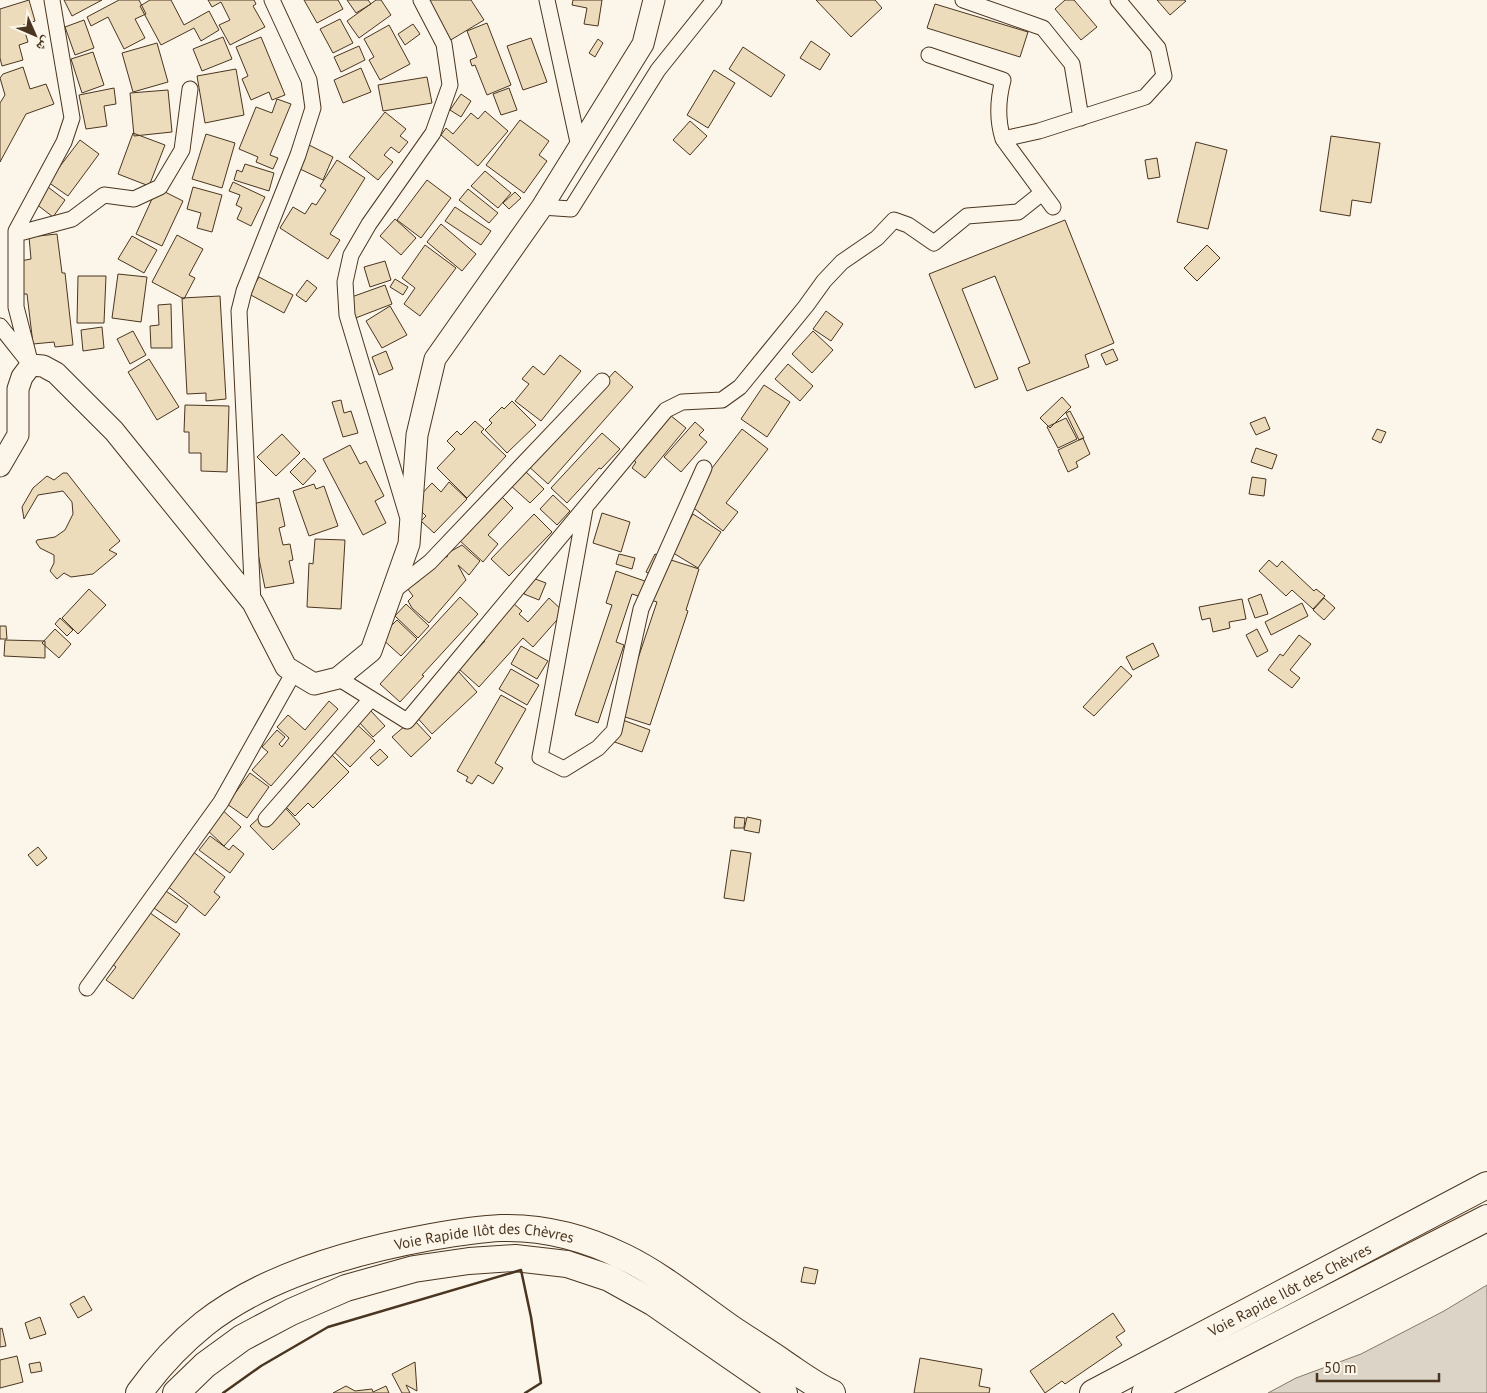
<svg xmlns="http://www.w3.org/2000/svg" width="1487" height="1393" viewBox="0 0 1487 1393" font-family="'PT Sans','Noto Naskh Arabic',sans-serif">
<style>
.water{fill:#dcd4c6;stroke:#887966}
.building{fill:#ecdcbc;stroke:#4a3520}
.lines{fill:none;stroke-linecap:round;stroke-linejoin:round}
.street-casing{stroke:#4a3520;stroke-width:17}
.secondary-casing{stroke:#4a3520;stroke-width:23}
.highway-casing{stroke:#4a3520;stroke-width:28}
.street{stroke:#fbf6e9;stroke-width:15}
.secondary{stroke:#fbf6e9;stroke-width:21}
.highway{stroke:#fbf6e9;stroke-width:26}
.wall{stroke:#4a3520;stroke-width:2.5}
.labels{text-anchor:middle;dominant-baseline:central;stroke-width:4;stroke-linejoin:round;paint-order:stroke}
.street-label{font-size:15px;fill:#4a3520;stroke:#fbf6e9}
</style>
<rect width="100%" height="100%" fill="#fbf6e9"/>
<path class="water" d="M1487,1285V1393H1268L1296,1378L1361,1354L1444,1311Z"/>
<path class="building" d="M29,0L35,21L23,25L28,42L19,45L23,60L2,66L0,58V9Z
M64,0H102L72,16Z
M119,0H139L146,14L135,19L145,38L124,49L108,17L91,26L87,17Z
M150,0H171L184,25L209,11L219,30L201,41L194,28L161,45L140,6Z
M208,0H254L256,4L253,6L265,27L230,45L219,25L230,20L221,2L212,7Z
M304,0H338L343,9L317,23Z
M347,0H368L371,4L356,13Z
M376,0H381L391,15L359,38L347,21Z
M429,0H471L484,20L449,41Z
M573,0H602L598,26L584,24L587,8L572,5Z
M816,0H875L882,8L851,37Z
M1065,0H1074L1097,27L1081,40L1055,9Z
M1157,0H1184L1186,1L1170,15Z
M935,4L1028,32L1020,57L927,28Z
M340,19L353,43L333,53L320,29Z
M84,20L94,48L75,55L65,27Z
M487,23L511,85L487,95L475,65L472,66L470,60L477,57L467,31Z
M413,24L420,34L405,45L398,34Z
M389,25L410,64L380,80L369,60L374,57L364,39Z
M223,37L232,59L202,71L193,49Z
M261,37L285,95L272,100L269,92L251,100L242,79L248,76L236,47Z
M531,38L547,82L523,90L507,46Z
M598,39L603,43L595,57L589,53Z
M811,41L830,54L820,70L800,58Z
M157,43L168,82L133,92L122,53Z
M359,46L365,60L341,72L334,57Z
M743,47L785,75L771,97L729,69Z
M93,52L104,85L82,93L71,59Z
M23,67L30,89L46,84L54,104L26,114L0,162V103L5,95L0,78L3,74Z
M361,68L371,92L343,103L334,80Z
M236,69L244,115L205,123L197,76Z
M714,70L735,83L708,128L687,115Z
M427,77L432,103L383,111L378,85Z
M114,88L116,104L104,106L107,126L86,129L79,95Z
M509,88L517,110L501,115L493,94Z
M168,90L172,132L134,136L130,93Z
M461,94L471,101L461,117L450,110Z
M277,99L291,104L270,155L278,158L273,169L256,162L258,157L239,149L256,107L272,113Z
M485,111L508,131L478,166L441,135L446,128L453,134L471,113L478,119Z
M385,112L406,129L400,136L408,142L399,153L391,147L384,155L393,162L378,180L349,157Z
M520,120L549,141L539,155L547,161L524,193L486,165Z
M690,121L707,136L690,155L673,140Z
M133,133L165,145L149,186L118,174Z
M206,134L235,143L222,188L192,179Z
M1331,136L1380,143L1371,203L1352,200L1350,216L1320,211Z
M80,140L99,154L68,196L48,182Z
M1196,142L1227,150L1208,229L1177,222Z
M309,145L333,157L323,180L298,168Z
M1157,158L1160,177L1148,179L1145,160Z
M337,160L365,178L330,234L340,240L328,259L280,228L293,207L305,214L312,203L316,205L326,190L320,186Z
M245,164L274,173L269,191L234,180L237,170L242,172Z
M485,171L511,193L498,208L471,186Z
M427,180L451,198L421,238L397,220Z
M233,182L265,197L251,226L237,219L242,208L236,205L240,195L229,191Z
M44,184L65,200L53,217L31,200Z
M193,187L222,195L212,232L197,228L201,213L187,209Z
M157,188L183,201L162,246L136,234Z
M468,189L498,213L489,223L459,200Z
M515,192L521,198L509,209L503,203Z
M455,207L491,231L481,245L445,221Z
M395,219L416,238L401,255L380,236Z
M1065,220L1114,343L1085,355L1089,367L1027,391L1018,368L1030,363L995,276L962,289L998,379L975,388L929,274Z
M441,224L476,254L462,271L427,242Z
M57,234L62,273H65L73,345L55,347L54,342L33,344L27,294H23L20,261L31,259L29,237Z
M177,235L203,249L189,275L195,278L184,299L152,282Z
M132,236L157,250L144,273L118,259Z
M425,245L456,268L420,316L404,304L415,288L402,278Z
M1207,245L1220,258L1197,281L1184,268Z
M385,261L391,280L370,287L364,267Z
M118,274L147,277L141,322L112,318Z
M78,276H106L104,323H77Z
M259,277L293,295L284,313L249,294Z
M395,279L408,287L403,295L390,287Z
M307,280L317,288L306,302L296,295Z
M385,285L392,304L353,319L346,299Z
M220,296L226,399L206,401V393L187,394L182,298Z
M171,304L172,348H151L150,326L159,325L158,305Z
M390,306L407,335L382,348L366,321Z
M826,311L843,324L831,341L813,329Z
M102,327L104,348L83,351L81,330Z
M133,331L146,355L130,364L117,339Z
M813,331L833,350L812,373L792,354Z
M1113,349L1118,360L1106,365L1101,354Z
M386,351L393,369L379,375L372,357Z
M560,355L581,371L541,421L515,401L529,384L522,379L533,366L544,375Z
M149,359L179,407L157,420L128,372Z
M788,364L813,386L800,401L775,379Z
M615,371L633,387L548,484L526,464L569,422Z
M764,385L790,402L767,437L741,419Z
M1062,397L1071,407L1050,428L1040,418Z
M341,400L344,413L351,411L358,433L343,437L332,402Z
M512,401L536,425L507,453L485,430L492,423L489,420L502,407L504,409Z
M185,405L229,406L227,472L201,471V453H189V432H184Z
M665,411L686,428L645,478L632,468L636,462L628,456Z
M1070,411L1084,438L1079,440L1066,413Z
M1265,417L1270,429L1256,435L1250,423Z
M1066,418L1077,439L1058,448L1047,427Z
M475,421L484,429L481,432L506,456L467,498L437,468L455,449L447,441L457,431L461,435Z
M695,422L704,430L699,435L707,442L681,472L664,457Z
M742,429L768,449L726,503L738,512L723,531L690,505L699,485Z
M1377,429L1386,432L1381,443L1372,439Z
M602,433L620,449L601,469L599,468L567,503L551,488Z
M282,434L300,453L276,476L257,457Z
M1083,438L1090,454L1076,462L1078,467L1068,472L1058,450Z
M350,445L360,464L366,461L384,496L375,501L386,523L363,535L323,459Z
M1256,448L1277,455L1272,469L1251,462Z
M304,458L316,471L303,485L290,472Z
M524,470L544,489L530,503L510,485Z
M63,473H67L120,541L109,550L117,554L93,574L71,577L64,573L57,579L50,571L54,563V555L40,548L36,542L37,540L55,537L65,530L73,514L72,502L63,491L38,495L24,519L22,507L33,488L47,476L54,480Z
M1252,477L1266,479L1264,496L1249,494Z
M449,482L467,499L434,533L421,521L426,516L413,503L432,483L441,492Z
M314,484L316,489L324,486L338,526L309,536L293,491Z
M499,494L513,508L488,535L498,544L483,562L458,539Z
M553,495L570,511L557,525L540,509Z
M279,498L285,526L279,528L283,545L290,544L293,560L289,561L294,583L265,588L248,505Z
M602,513L630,522L621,552L593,543Z
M534,514L552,532L509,576L491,559Z
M693,514L721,532L698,568L670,551Z
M315,539L345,540L341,609L307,607L309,563L313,564Z
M462,545L480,561L469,575L458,565L466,580L429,623L412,608L408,601L413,596L407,588L419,581L417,579L424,570L448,556L446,554Z
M619,554L635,558L632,569L616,564Z
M655,554L668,560L658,578L646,572Z
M668,559L699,569L686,610L688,611L650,725L619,715L657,602L632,594L616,642L624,645L598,723L575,715L612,605L606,603L616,571L659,586Z
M1269,560L1277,567L1282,561L1314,591L1316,589L1325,596L1313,609L1292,590L1286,596L1259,571Z
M530,577L546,583L539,600L524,594Z
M89,589L106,605L78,634L62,618Z
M1261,594L1268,614L1255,618L1248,599Z
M460,597L478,614L422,675L424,676L400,702L380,684Z
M549,598L564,612L533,647L523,638L479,687L459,669L485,641L481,637L512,602L522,611L519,614L528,622Z
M1324,598L1335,608L1324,620L1313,610Z
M1242,599L1246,619L1229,622L1230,628L1213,632L1210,618L1202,620L1199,607Z
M1302,603L1308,616L1271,635L1265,622Z
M406,604L429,626L418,638L395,616Z
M60,618L73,630L67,636L55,624Z
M397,620L417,639L401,656L380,637Z
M0,626H6L7,639H0Z
M55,629L71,644L59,658L42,643Z
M1257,629L1268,651L1257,657L1246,635Z
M1299,635L1311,644L1290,670L1300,678L1292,688L1268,670L1280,654L1283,656Z
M5,640L45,641V658L4,656Z
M1153,643L1159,656L1133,670L1126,657Z
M521,646L548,661L537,679L511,664Z
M1121,666L1132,676L1094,716L1083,707Z
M511,669L539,685L527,705L499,689Z
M458,671L477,692L432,734L413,713Z
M501,695L526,709L495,763L503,768L493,784L478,775L472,784L466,781L468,777L457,771Z
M329,701L338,709L271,786L252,770L268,752L262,747L277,730L285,737L279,744L282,747L289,738L277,727L288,715L305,730Z
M370,710L385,726L373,737L358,721Z
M351,719L375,741L350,767L326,744Z
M413,719L431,738L411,757L392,737Z
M620,719L650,730L642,752L612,741Z
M380,749L388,757L378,766L370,758Z
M328,751L349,772L313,808L308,803L295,816L279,800Z
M250,773L269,787L247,818L227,804Z
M278,800L300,824L273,850L250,826Z
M219,807L241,827L224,846L202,825Z
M735,817L745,818L744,828H734Z
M747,817L761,820L759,833L744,830Z
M210,836L229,850L233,845L244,854L230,873L199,850Z
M38,847L47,858L37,866L28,855Z
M731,850L751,853L744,901L724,898Z
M192,851L225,877L214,892L220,897L205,916L166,885Z
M157,885L188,906L176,923L145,902Z
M143,908L180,934L133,999L106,980L116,967L105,959Z
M804,1267L818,1270L815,1284L801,1282Z
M84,1296L92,1310L78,1318L70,1304Z
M1113,1313L1125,1331L1116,1337L1122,1345L1065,1384L1062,1381L1045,1393L1030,1371Z
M40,1317L46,1334L30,1339L25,1323Z
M2,1328L6,1346L0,1347V1329Z
M17,1356L23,1382L0,1388V1360Z
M920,1358L982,1369L979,1386L990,1388L989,1393H914Z
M40,1362L42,1371L31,1373L29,1364Z
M415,1362L417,1391L406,1385L410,1393H402L392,1374Z
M346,1386L355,1391L372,1389L373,1392L386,1386L389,1393H333Z"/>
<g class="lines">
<g class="street-casing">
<path id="street" d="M547,0L579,147
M963,0L1043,28L1072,64L1081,118
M929,55L1003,80C998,99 997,120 1003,139L1039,131L1145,97L1164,76L1158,48L1118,0
M1003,139L1053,207
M542,207L571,209L658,70L714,0
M16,234L72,219L104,195L134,199L160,187L182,150L190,89
M0,326L27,360
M31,365L16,307V231L64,142L72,118L52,0
M585,509L540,757L564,769L598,748L614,731L641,609L704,468
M407,515L347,315L345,282L351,255L369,224L433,133L450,85L444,44L421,0
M393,591L430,562L602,381
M253,603L239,311L244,291L298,155L313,108L309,80L272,0
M338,678L407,721L666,410L682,402L722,400L740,387L806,306L824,281L842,262L877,238L894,220L908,225L934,243L967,216L1018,212L1042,193
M266,819L371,699
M87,988L221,802L294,672"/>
</g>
<g class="secondary-casing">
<path id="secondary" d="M0,466L18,435V389L22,377L31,365L43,366L56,373L114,431L253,603L286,667L314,684L338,678L371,651L409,544L417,435L435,359L542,207L643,44L654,0"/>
</g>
<g class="highway-casing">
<g id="highway">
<path id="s1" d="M139,1393C157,1368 179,1344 204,1324C266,1275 354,1251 431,1237C454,1233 478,1229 501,1228C544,1227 586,1238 624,1257C663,1276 696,1304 732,1329C750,1341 768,1352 785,1364C800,1374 816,1386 832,1393"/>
<path d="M176,1393L205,1365L242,1338L291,1312L346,1288L414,1269L469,1261L515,1258L567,1264L609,1278L654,1303L784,1393"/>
<path id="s2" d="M1093,1393L1487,1185"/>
<path d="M1145,1393L1487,1218"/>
</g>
</g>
<use href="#street" class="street"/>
<use href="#secondary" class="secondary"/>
<use href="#highway" class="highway"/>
<path class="wall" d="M223,1393L261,1366L328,1327L521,1270L531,1317L541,1383L525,1393"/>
</g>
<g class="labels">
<g class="street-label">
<text stroke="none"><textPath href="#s1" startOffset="394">Voie Rapide Ilôt des Chèvres</textPath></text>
<text stroke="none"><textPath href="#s2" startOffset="222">Voie Rapide Ilôt des Chèvres</textPath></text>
</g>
</g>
<g transform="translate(35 35) rotate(135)" stroke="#fbf6e9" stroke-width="4" paint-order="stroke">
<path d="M0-4L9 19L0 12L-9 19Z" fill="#4a3520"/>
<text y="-8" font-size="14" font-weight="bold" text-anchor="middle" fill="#4a3520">ش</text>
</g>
<path d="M1317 1373v8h122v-8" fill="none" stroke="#4a3520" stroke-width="2.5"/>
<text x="1324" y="1373" font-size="15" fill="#4a3520" stroke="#fbf6e9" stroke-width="4" paint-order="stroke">50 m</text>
</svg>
